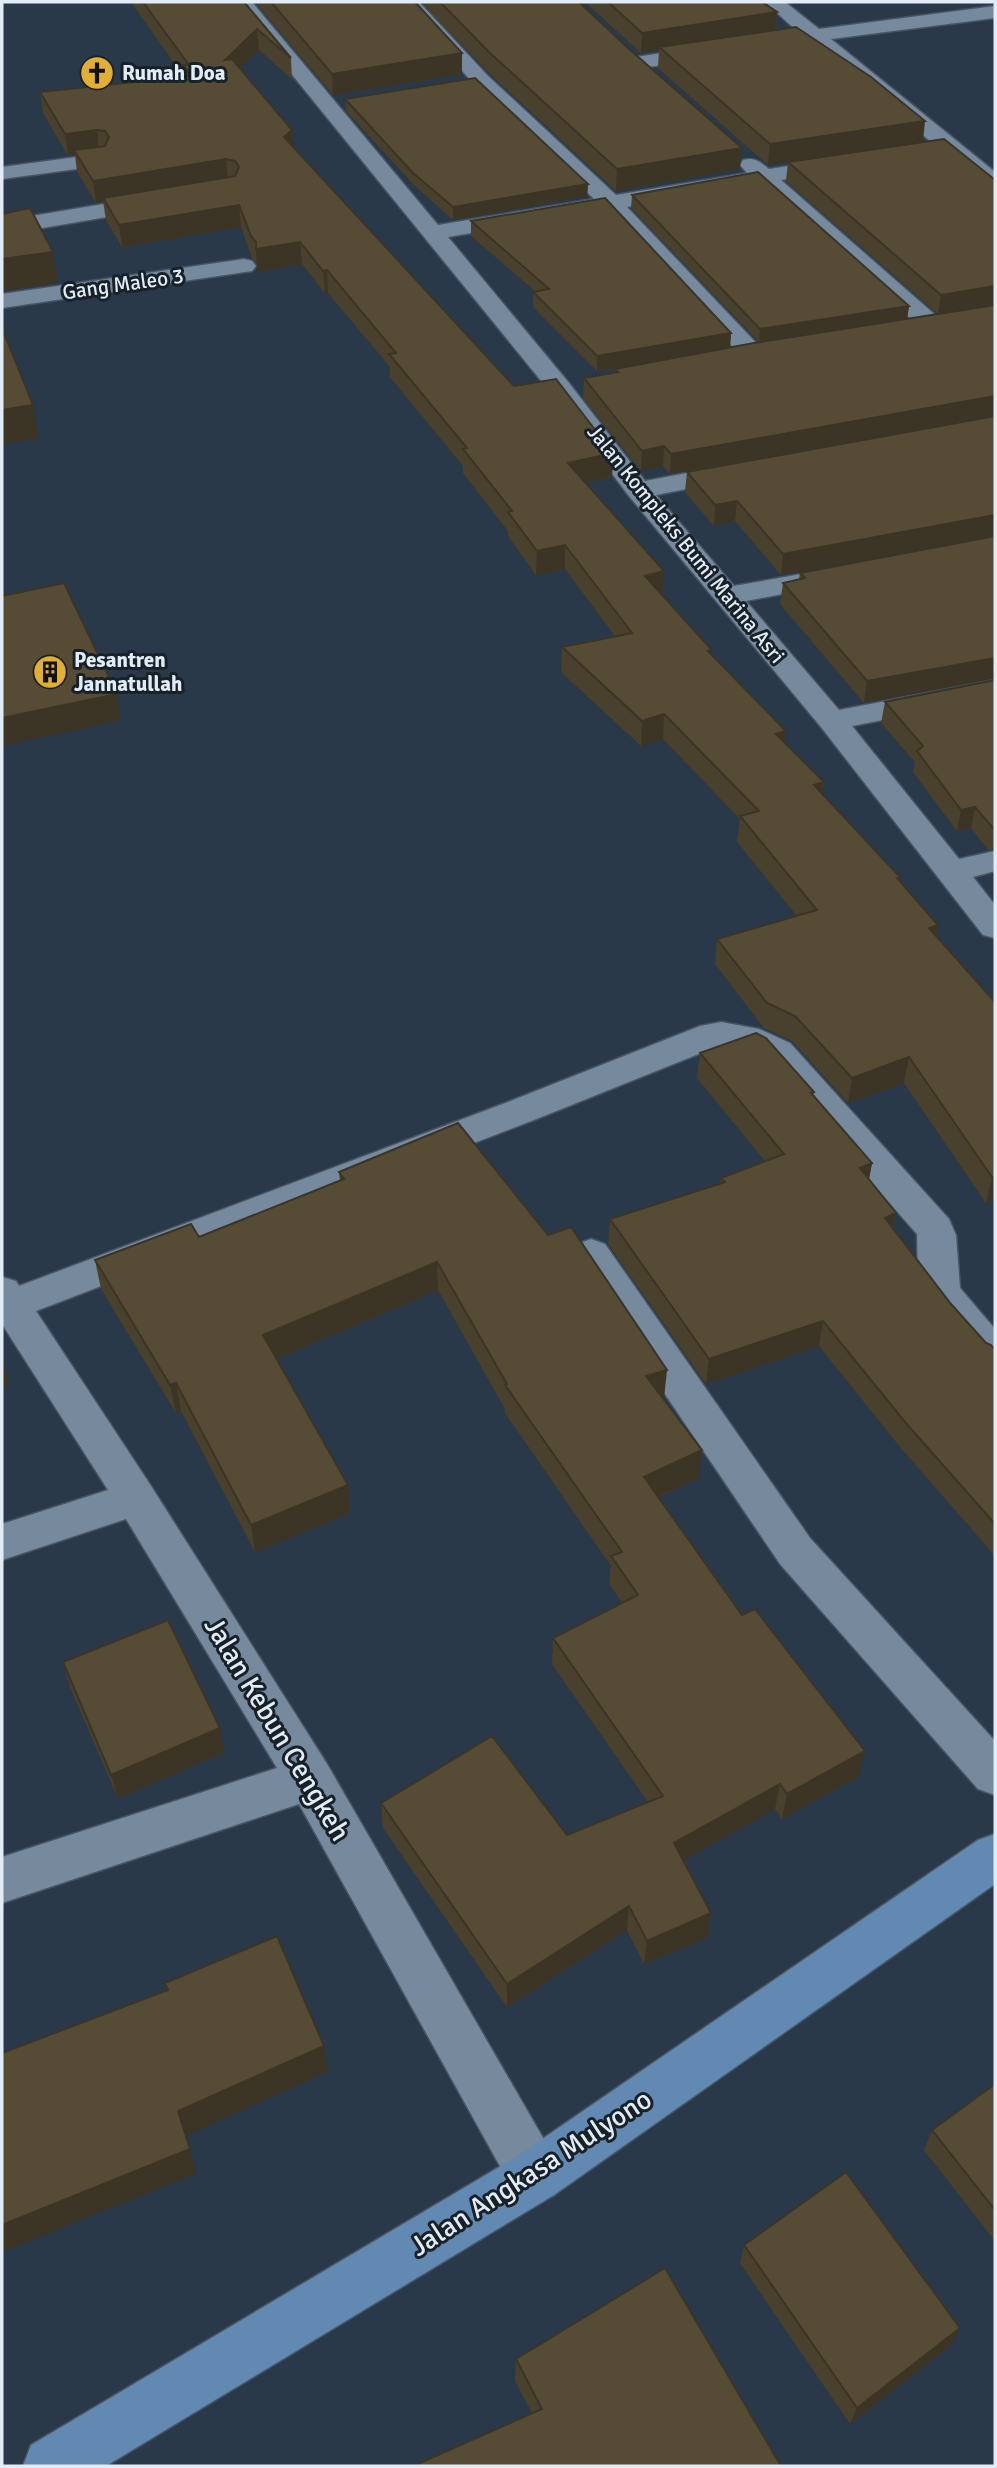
<svg xmlns="http://www.w3.org/2000/svg" width="997" height="2468" viewBox="0 0 997 2468" font-family="Signika,sans-serif">
<style>
.lines{fill:none;stroke-linecap:round;stroke-linejoin:round}
.minor-casing{stroke:#475564;stroke-width:3}
.major-casing{stroke:#475564;stroke-width:3}
.minor{fill:#76899d;fill-rule:evenodd}
.major{fill:#6289b1;fill-rule:evenodd}
.wall{fill:#4a402e}
.shaded-wall{fill:#3c3425}
.building{fill:#564b35;stroke:#3c3425;stroke-width:2}
.labels{text-anchor:middle;dominant-baseline:central;stroke-width:6;stroke-linejoin:round;paint-order:stroke}
.far-poi-label{font-size:21px;font-weight:bold;fill:#e1ecf7;stroke:#182028;text-anchor:start}
.far-street-label{font-size:21px;fill:#e1ecf7;stroke:#182028}
.near-street-label{font-size:28px;fill:#e1ecf7;stroke:#182028}
</style>
<rect width="100%" height="100%" fill="#29394a"/>
<g class="lines">
<g class="minor-casing">
<path id="minor" d="M233,2H252L438,225L594,199L474,84L400,2H419L488,76L616,195L747,173L740,165L743,160C755,157 760,162 769,169L839,158L847,159L850,164L847,169L781,180L941,320L944,325L941,330L932,332L923,330L760,184L627,207L761,348L764,353L761,358L752,360L743,358L605,210L448,237L569,383L645,481L739,463L748,465L752,471L748,477L656,495L734,586L835,568L845,570L849,576L845,582L746,601L839,710L995,680V698L852,726L959,859L995,851V871L973,877L995,905V938L983,935L821,727L629,496L551,393Z
M765,2H785L819,29L995,6V18L831,39L995,172V189L987,188L810,42L636,69L629,67L626,63L629,59L636,57L798,32Z
M99,154L107,155L110,160L107,165L2,179V167Z
M157,195L165,197L168,202L165,207L2,235V221Z
M244,259L252,261L256,266L252,271L2,308V294Z
M721,1022L759,1029L790,1043L949,1219L956,1235L960,1288L995,1329V1371L981,1366L932,1309L918,1277L917,1234L764,1061L738,1048L716,1047L539,1118L36,1311L151,1486L327,1764L554,2157L562,2176L554,2195L535,2203L516,2195L299,1804L2,1903V1857L277,1768L126,1519L2,1560V1524L108,1490L2,1324V1277L16,1281L19,1286L513,1100L700,1026Z
M591,1239L605,1244L810,1538L995,1741V1795L978,1789L780,1564L577,1264L572,1254L577,1244Z"/>
</g>
<g class="major-casing">
<path id="major" d="M995,1834V1884L554,2195L106,2466H23L31,2445L516,2157L978,1840Z"/>
</g>
<use href="#minor" class="minor"/>
<use href="#major" class="major"/>
</g>
<path class="wall" d="M131,2H244L291,58L292,79L259,50L240,68L292,130L293,147L514,386L613,453L612,477L586,483L662,595L785,743L824,782L822,795L899,881L936,935L995,1002V1200L986,1203L904,1083L848,1103L792,1041L764,1028L715,964L717,939L797,916L737,842L740,819L663,739L641,746L561,672L562,647L615,636L565,569L536,575L508,536V531L463,473V466L390,377V367L328,293H325L302,264L257,272V263L252,258L241,227L122,247L106,220L103,201L96,203L77,172L75,155L68,156L43,113L40,92L184,77Z
M255,2H415L462,74L333,95Z
M421,2H579L740,169L616,191L490,74Z
M585,2H762L777,12L776,30L796,27L768,165L658,68L659,50L641,53Z
M345,99L588,184L587,196L453,220L414,185L346,111Z
M788,162L995,180V415L670,474L663,466L641,471L583,398L584,378L615,373V369L759,342L631,208L632,195L909,306L907,319L938,314L786,181Z
M471,221L731,333L730,347L597,371L533,307V292H536L471,236Z
M995,416L781,575L735,521L714,526L685,492L687,472Z
M995,536L864,703L780,604L783,583L799,579L800,573Z
M995,680V849L988,850L971,828L957,831L913,772L915,762L881,723L885,702Z
M700,1053L814,1092L813,1096L872,1163L869,1179L896,1213L893,1229L951,1304L986,1343L995,1350V1556L900,1447L819,1346L706,1384L608,1244L610,1219L720,1184L721,1178L765,1161L697,1078Z
M339,1172L664,1398H663L699,1478L659,1497L859,1776L782,1819L775,1809L683,1860L711,1913L708,1937L644,1964L627,1930L507,2007L383,1828L381,1803L567,1835L648,1802L552,1664L553,1638L622,1603L609,1583L611,1566L505,1413V1409L438,1290L276,1359L348,1485L350,1513L255,1552L181,1411L176,1413L101,1289L95,1260L199,1237L340,1181Z
M63,1662L225,1752L118,1798L70,1687Z
M995,2084V2241L924,2150L932,2130Z
M744,2245L951,2345L850,2424L740,2263Z
M516,2359L781,2466L532,2413L515,2381Z"/>
<path class="shaded-wall" d="M777,12L775,33L659,47V50L641,53L642,33Z
M257,29L259,50L227,80L225,60Z
M462,53V74L333,95L332,74Z
M925,121L923,142L768,165L770,144Z
M97,130L99,151L74,150L75,155L68,156L65,134Z
M292,130L294,151L284,137Z
M742,148L740,169L616,191L617,169Z
M226,159L228,180L103,198V201L96,203L93,181Z
M588,184L587,196L453,220V207Z
M239,205L241,227L122,247L119,225Z
M300,242L302,264L257,272L256,249Z
M53,252L58,283L2,291V259Z
M327,270L328,293H325L323,271Z
M995,286V305L938,314L941,295Z
M909,306L907,319L759,342L760,329Z
M731,333L730,347L597,371V356Z
M995,396V415L670,474L671,454Z
M33,405L39,438L2,444V410Z
M664,446L663,466L641,471L642,451Z
M613,453L612,477L567,487L568,463Z
M737,501L735,521L714,526L715,505Z
M995,515V535L781,575L783,554Z
M565,545V569L536,575L537,551Z
M664,571L662,596L645,576Z
M995,658V678L864,703L867,681Z
M117,694L121,720L2,746V718Z
M664,714L663,739L641,746L642,721Z
M786,731L783,757L776,734Z
M824,782L821,807L814,785Z
M975,807L971,828L957,831L961,810Z
M938,925L933,951L929,928Z
M909,1057L904,1083L848,1103L852,1078Z
M872,1163L867,1189L860,1168Z
M992,1177H995V1200L986,1203Z
M896,1213L891,1238L885,1218Z
M437,1262L438,1290L266,1363L263,1335Z
M823,1321L819,1346L706,1384L709,1359Z
M2,1356L9,1385L2,1388Z
M667,1370L664,1398L644,1405L646,1376Z
M176,1383L181,1411L176,1413L170,1385Z
M702,1450L699,1478L642,1504L644,1477Z
M348,1485L350,1513L255,1552L251,1525Z
M220,1728L225,1752L118,1798L111,1775Z
M865,1751L859,1776L782,1819L787,1794Z
M780,1784L775,1809L671,1867L674,1843Z
M629,1906L627,1930L507,2007V1984Z
M711,1913L708,1937L644,1964L647,1941Z
M324,2046L328,2071L185,2136L178,2111Z
M190,2149L197,2173L2,2252V2225Z
M960,2328L951,2345L850,2424L857,2408Z"/>
<path class="building" d="M143,2H244L291,58L257,29L225,60L232,59L292,130L284,137L514,386L556,379L613,453L568,463L664,571L645,576L712,650L708,651L786,731L776,734L824,782L814,785L900,877L897,878L938,925L929,928L995,1002V1177H992L909,1057L852,1078L795,1016L767,1003L717,939L817,910L740,816L759,811L664,714L642,721L562,647L632,633L565,545L537,551L508,512L512,511L463,449L467,448L389,354L396,353L327,270L323,271L300,242L256,249V242L251,236L239,205L119,225L103,198L235,176L239,167L235,161L226,159L93,181L74,150L105,146L109,137L105,131L97,130L65,134L40,92L191,76L183,65H189Z
M271,2H415L462,53L332,74Z
M440,2H579L628,48L742,148L617,169L490,53Z
M608,2H762L777,12L642,33Z
M796,27L871,77L925,121L770,144L659,47Z
M475,78L588,184L453,207L413,173L345,99Z
M944,139L995,180V286L941,295L788,162Z
M758,172L909,306L760,329L632,195Z
M605,198L731,333L597,356L533,292L549,289L471,221Z
M30,208L53,252L2,259V214Z
M995,305V396L671,454L664,446L642,451L584,378L618,372L615,369L754,343Z
M2,328L33,405L2,410Z
M995,416V515L783,554L737,501L715,505L687,472Z
M995,536V658L867,681L783,583L805,578L800,573Z
M64,583L117,694L2,718V596Z
M995,680V828H993L975,807L961,810L917,751L923,746L885,702Z
M756,1033L766,1038L814,1092L811,1093L872,1163L860,1168L896,1213L885,1218L951,1304L986,1343L991,1345L995,1350V1524L905,1422L823,1321L709,1359L610,1219L725,1182L721,1178L784,1154L700,1053Z
M458,1123L548,1235L571,1227L667,1370L646,1376L702,1450L644,1477L742,1615L755,1609L865,1751L787,1794L780,1784L674,1843L711,1913L647,1941L629,1906L507,1984L381,1803L492,1736L567,1835L663,1796L553,1638L638,1595L611,1556L622,1552L505,1385L507,1384L437,1262L263,1335L348,1485L251,1525L176,1383L170,1385L95,1260L191,1224L199,1237L344,1179L339,1172Z
M168,1620L220,1728L111,1775L63,1662Z
M277,1936L324,2046L178,2111L190,2149L2,2225V2053L168,1990L165,1983Z
M995,2084V2210L932,2130Z
M846,2172L960,2328L857,2408L744,2245Z
M665,2268L781,2466H413L542,2409L516,2359Z"/>
<defs>
<g id="church-disc" transform="scale(1.75)"><circle r="9.5" fill="#e1af34" stroke="#182028"/><path d="M-1.2-6h2.4v3.5h3.3v2.4h-3.3V6h-2.4V-.1h-3.3v-2.4h3.3Z" fill="#111"/></g>
<g id="building-disc" transform="scale(1.75)"><circle r="9.5" fill="#e1af34" stroke="#182028"/><path d="M-4-6H4V6H1V3H-1V6H-4ZM-2.5-4.3h1.7v1.8h-1.7ZM.8-4.3h1.7v1.8H.8ZM-2.5-1h1.7V.8h-1.7ZM.8-1h1.7V.8H.8Z" fill="#111"/></g>
</defs>
<g fill-rule="evenodd">
<use href="#church-disc" x="97" y="73"/>
<use href="#building-disc" x="50" y="672"/>
</g>
<g class="labels">
<g class="far-poi-label">
<text x="122" y="73">Rumah Doa</text>
<text x="74" y="660">Pesantren<tspan x="74" dy="24">Jannatullah</tspan></text>
</g>
<g class="far-street-label">
<text transform="translate(123 284) rotate(-8)">Gang Maleo 3</text>
<text transform="translate(686 544) rotate(51)">Jalan Kompleks Bumi Marina Asri</text>
</g>
<g class="near-street-label">
<text transform="translate(277 1729) rotate(59)">Jalan Kebun Cengkeh</text>
<text transform="translate(531 2173) rotate(-33)">Jalan Angkasa Mulyono</text>
</g>
</g>
<rect width="997" height="2468" fill="none" stroke="#e1ecf7" stroke-width="7"/>
</svg>
